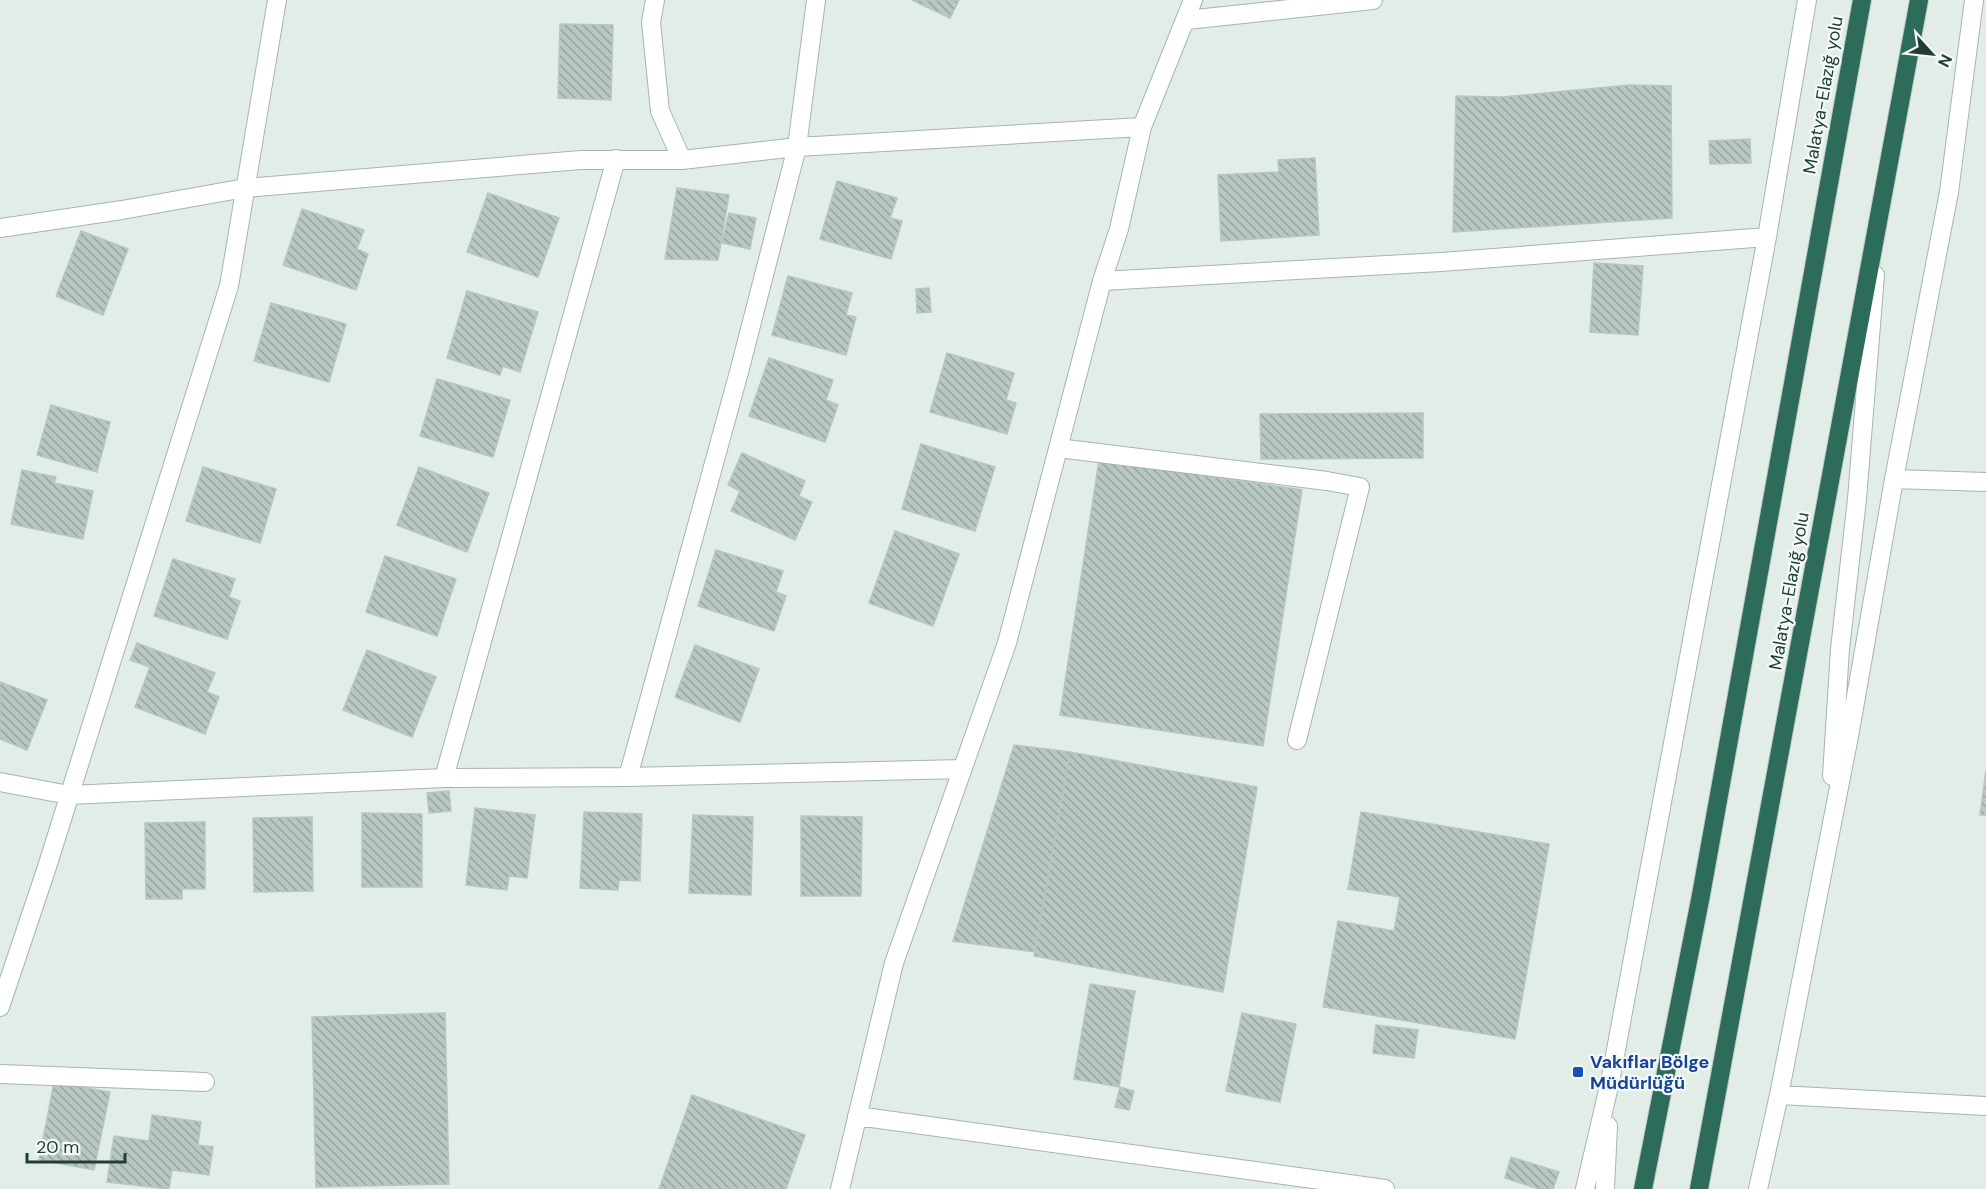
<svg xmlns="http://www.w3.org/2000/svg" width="1986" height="1189" viewBox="0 0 1986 1189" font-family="'DM Sans',sans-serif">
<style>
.building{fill:url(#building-back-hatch);stroke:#b5c7be;stroke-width:1.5}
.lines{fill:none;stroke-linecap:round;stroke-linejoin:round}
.minor-casing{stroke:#a5b5ae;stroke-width:20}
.highway-casing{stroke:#c1c9c6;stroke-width:20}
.minor{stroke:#fff;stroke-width:18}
.highway{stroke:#2d6c5a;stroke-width:18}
.transit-dot{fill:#1a4fb4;stroke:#f3f9f6;stroke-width:2}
.labels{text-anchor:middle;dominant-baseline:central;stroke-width:4.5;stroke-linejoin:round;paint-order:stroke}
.street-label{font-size:18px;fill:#223f35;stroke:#f3f9f6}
.transit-label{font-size:18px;font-weight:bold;fill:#164399;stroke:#f3f9f6;text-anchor:start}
</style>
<defs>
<pattern id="building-back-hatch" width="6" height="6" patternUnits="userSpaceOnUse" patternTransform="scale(1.5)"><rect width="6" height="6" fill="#b8c8c0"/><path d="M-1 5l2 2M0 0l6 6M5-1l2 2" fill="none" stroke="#95a49d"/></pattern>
</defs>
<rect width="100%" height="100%" fill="#e3ede7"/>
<path class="building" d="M912,0H959L950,18Z
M560,24L613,25L611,100L558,98Z
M1630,85L1671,86L1672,218L1453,232L1456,96L1502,97Z
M1750,139L1751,163L1710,164L1709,141Z
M1315,158L1319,235L1221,241L1218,175L1279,172L1278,160Z
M837,181L897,198L890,218L902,221L891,259L820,239Z
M677,188L729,195L718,260L665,259Z
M488,193L559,218L538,277L467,252Z
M302,209L364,230L357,249L368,254L356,290L283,265Z
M729,213L756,218L750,249L722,243Z
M81,231L128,249L103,315L56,296Z
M1594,263L1643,266L1638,335L1590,332Z
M788,276L852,293L846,315L856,317L846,355L772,335Z
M929,288L931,312L917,313L916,289Z
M467,291L538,312L520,372L503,366L500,375L447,358Z
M271,303L346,324L329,382L254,361Z
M947,353L1014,373L1006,400L1016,403L1007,434L930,412Z
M769,358L833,380L826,400L838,405L825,442L749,416Z
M437,379L510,400L493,457L420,436Z
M51,405L110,422L97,472L37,455Z
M1423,413V458L1261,459L1260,414Z
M921,444L995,467L975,531L902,509Z
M742,453L805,481L799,496L812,502L795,540L731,511L740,491L728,485Z
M1099,460L1302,490L1263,746L1060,715Z
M203,467L276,489L260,543L186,521Z
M419,467L489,493L467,552L397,525Z
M22,470L56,477L54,483L93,491L83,539L11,524Z
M895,531L959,554L933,626L869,603Z
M716,550L783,571L776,592L786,596L774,631L698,606Z
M385,556L456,579L437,636L366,612Z
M173,559L235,579L229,597L240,601L227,639L154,616Z
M137,643L215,673L207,692L219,697L205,734L135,707L150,667L130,660Z
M695,645L759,669L740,722L675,697Z
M367,650L436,677L412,737L343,710Z
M0,682L47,700L27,750L0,739Z
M1014,745L1070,752L1035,952L953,941Z
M1070,752L1257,787L1223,992L1034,956Z
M1986,770V815H1980Z
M449,791L451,811L429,813L427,793Z
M475,808L535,815L527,878L509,876L507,890L466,885Z
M584,812L642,814L640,881L619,880L618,890L580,888Z
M1361,812L1549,844L1515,1039L1323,1007L1338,921L1394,931L1400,897L1348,889Z
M362,813L422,814V887H362Z
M693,815L753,817L751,895L689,893Z
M801,816L862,817L861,896H801Z
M312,817L313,891L254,892L253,818Z
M205,822V889H182V899H146L145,823Z
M1090,984L1135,991L1119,1087L1074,1079Z
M445,1013L449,1184L316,1187L312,1017Z
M1242,1013L1296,1024L1280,1102L1226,1091Z
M1376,1025L1418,1030L1414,1058L1373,1053Z
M54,1082L110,1092L94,1170L39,1160Z
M1120,1087L1134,1091L1129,1110L1115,1107Z
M692,1095L805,1135L786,1189H659Z
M152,1115L201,1122L198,1145L213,1147L209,1175L172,1170L169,1189L107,1182L114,1136L149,1141Z
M1511,1157L1559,1172L1553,1189H1539L1505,1178Z"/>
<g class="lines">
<g class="minor-casing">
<path id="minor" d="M655,0L651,22L660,111L682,160
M1187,20L1373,0
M0,228L122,210L245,188L581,160H682L797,147L1142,127
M1102,281L1441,262L1767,237
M1058,448L1327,481L1360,487L1297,740
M1894,479L1986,482
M1832,776L1840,649L1857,499L1875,275
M628,777L739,372L797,147L816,0
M444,778L616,159
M0,782L69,795L444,778L628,777L962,769
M0,1007L47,867L229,286L277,0
M0,1074L205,1082
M1779,1095L1986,1106
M857,1116L1385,1189
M840,1189L894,963L1007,643L1102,281L1119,229L1142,127L1193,0
M1585,1189L1610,1082L1767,237L1807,0
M1605,1189L1608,1126
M1758,1189L1779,1095L1850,731L1894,479L1949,192L1974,0"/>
</g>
<g class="highway-casing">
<path id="highway" d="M1643,1189L1701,895L1862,0
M1699,1189L1919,0"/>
</g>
<use href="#minor" class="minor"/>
<use href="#highway" class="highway"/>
</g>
<rect class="transit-dot" x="1572" y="1066" width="12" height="12" rx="3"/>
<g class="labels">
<g class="street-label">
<text transform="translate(1823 95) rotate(-80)">Malatya-Elazığ yolu</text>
<text transform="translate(1789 591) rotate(-80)">Malatya-Elazığ yolu</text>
</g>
<g class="transit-label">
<text x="1590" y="1062">Vakıflar Bölge<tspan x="1590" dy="21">Müdürlüğü</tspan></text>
</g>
</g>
<g transform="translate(1932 54) rotate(117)" stroke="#f3f9f6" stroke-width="4.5" paint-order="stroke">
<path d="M0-4.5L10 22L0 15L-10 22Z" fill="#223f35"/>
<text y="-9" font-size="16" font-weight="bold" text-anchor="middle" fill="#223f35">N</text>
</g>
<path d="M27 1153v9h98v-9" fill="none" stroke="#223f35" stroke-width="3"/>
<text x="36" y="1153" font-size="18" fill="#223f35" stroke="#f3f9f6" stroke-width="4.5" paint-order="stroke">20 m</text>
</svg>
